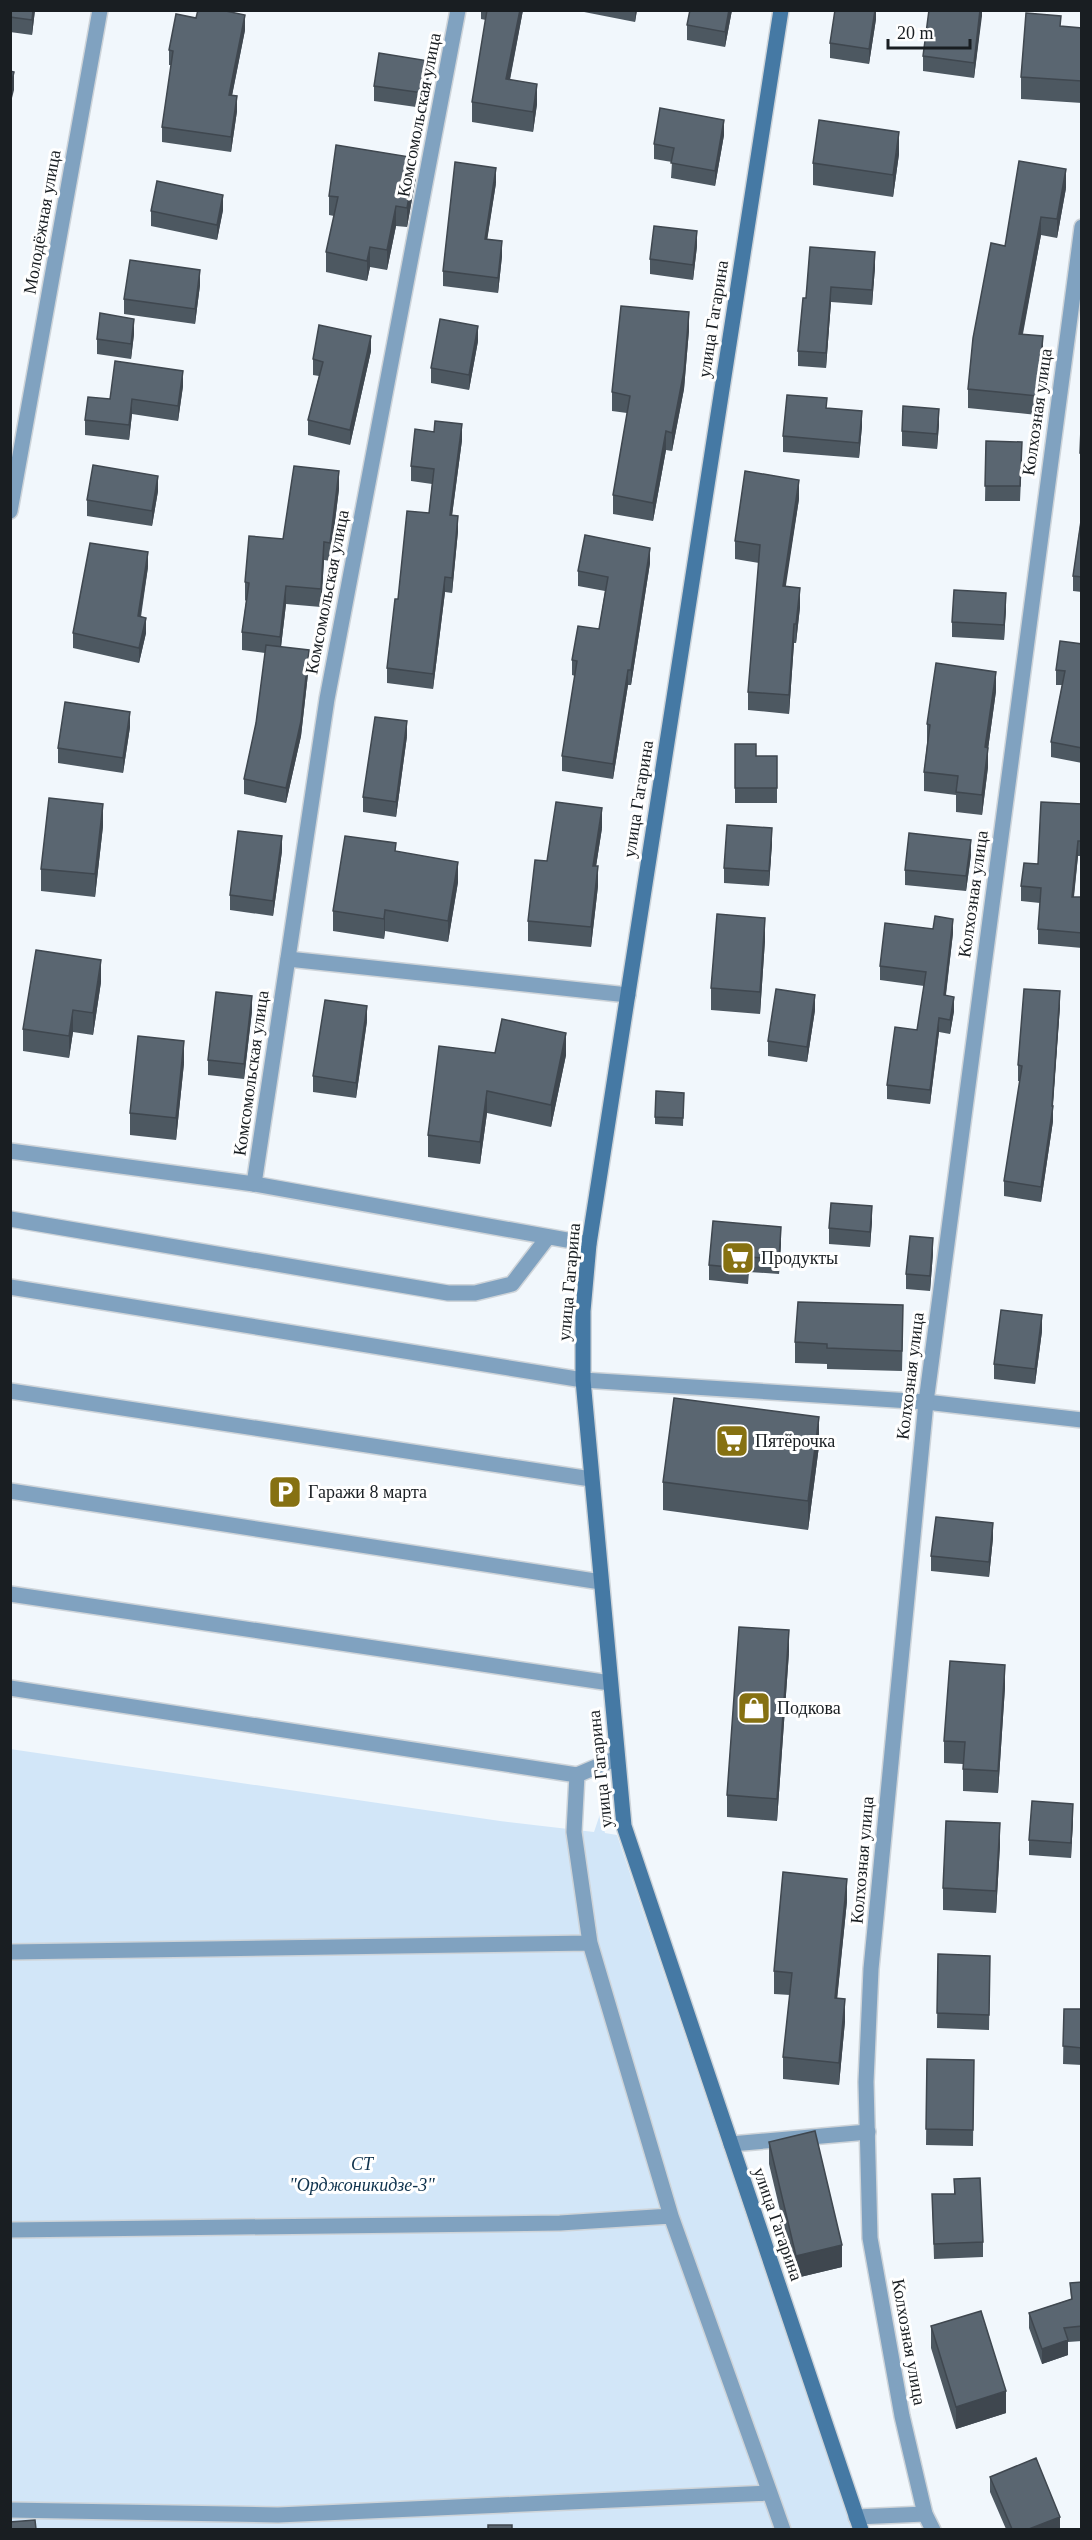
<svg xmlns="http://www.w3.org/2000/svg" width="1092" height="2540" viewBox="0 0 1092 2540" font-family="Georgia,serif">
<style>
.green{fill:#d2e6f8}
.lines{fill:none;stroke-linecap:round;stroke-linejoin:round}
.lane-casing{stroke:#ced4d9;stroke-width:18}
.street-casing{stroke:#ced4d9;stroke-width:18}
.secondary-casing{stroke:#ced4d9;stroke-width:18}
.lane{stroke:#80a2c0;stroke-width:15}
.street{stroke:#80a2c0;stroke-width:15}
.secondary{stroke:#4579a4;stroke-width:15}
.wall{fill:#4d5861}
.shaded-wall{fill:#3f474f}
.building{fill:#5a6671;stroke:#3f474f;stroke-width:1.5}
.labels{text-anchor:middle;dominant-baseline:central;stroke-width:6;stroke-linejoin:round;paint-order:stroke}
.street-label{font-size:18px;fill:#191e22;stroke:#fff}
.poi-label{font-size:18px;fill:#191e22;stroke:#fff;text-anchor:start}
.park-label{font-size:18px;font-style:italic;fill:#0e324d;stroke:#fff}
</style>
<rect width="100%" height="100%" fill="#f1f7fc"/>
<path class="green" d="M10,1749L500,1821L594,1832L600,1814L605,1833L617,1835L852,2529H11Z"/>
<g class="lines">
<g class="lane-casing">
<path id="lane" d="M288,959L628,995
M10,1151L254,1184L589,1244
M10,1219L448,1293H475L512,1284L548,1237
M10,1287L583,1380L926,1402L1082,1420
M10,1391L591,1479
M10,1491L601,1582
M10,1594L610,1683
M10,1688L577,1775
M731,2144L868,2132
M856,2517L925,2514"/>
</g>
<g class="street-casing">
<path id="street" d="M10,511L100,10
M254,1184L327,699L458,10
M590,1943L574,1832L577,1775L617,1758
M10,1952L590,1943L671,2216
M10,2230L560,2223L671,2216L770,2493
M10,2510L278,2515L770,2493L783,2530
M933,2530L925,2514L902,2416L870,2238L866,2082L871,1969L926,1402L1082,227"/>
</g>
<g class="secondary-casing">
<path id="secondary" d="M781,10L589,1244L583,1311V1380L624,1826L861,2530"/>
</g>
<use href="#lane" class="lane"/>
<use href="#street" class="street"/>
<use href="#secondary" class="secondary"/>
</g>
<path class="wall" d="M10,10H35L32,35L10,32Z
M481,10H523L510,80L537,104L533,132L472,122V102L486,20L481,19Z
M574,10H637L635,22Z
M732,10L725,47L687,40V25Z
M876,10V19L869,64L830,58V43Z
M982,10L974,78L923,71V56Z
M1082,28V103L1021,99V77Z
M245,30L232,96L237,111L231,152L162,142V127L171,65H169V50Z
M429,76L423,108L374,101V86Z
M724,135L715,186L671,178L672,162L654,159V144Z
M899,154L893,197L813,185V163Z
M416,177L407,227L396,226L387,270L370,267L367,281L326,272V252L334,216L329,215V196Z
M496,183L487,239L502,256L498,293L443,286V271Z
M1066,188L1057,238L1041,235L1023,334L1043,355L1037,415L968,408V389L1005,246Z
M223,210L217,240L151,226V211Z
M697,246L693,280L650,274V259Z
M875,267L872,305L831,302L826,368L798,366V351L806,298Z
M200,285L195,324L124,314V299Z
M689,330L684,389L672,451L666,450L653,521L613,514V495L627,413L612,411V392Z
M134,334L131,359L97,354V339Z
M478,341L469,390L431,383V368Z
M371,351L350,445L308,435V420L319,376L313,375V359Z
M183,386L178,421L132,414L129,440L85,435V420L110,399Z
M827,408L862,426L859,458L783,452V436Z
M939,424L937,449L902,446V431Z
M462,440L452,516L458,531L452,593L445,592L433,689L387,683V668L398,599L429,513L432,484L411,481V466Z
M986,441L1022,457L1020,501H985Z
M339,489L330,561L324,560L321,607L286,604L281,647L309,665L301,736L286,803L244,794V779L256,723L265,653L242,650V632L246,601L245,600V582L283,539Z
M158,491L152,526L87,516V500Z
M1082,493V592L1073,591V576L1081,518Z
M799,499L785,586L800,607L796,643H794L789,714L748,710V692L759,563L735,559V541Z
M650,563L631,685H628L613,779L562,771V756L575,676L572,675V660L599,629L605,591L578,586V571Z
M148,567L141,617L146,633L139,663L73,648V633Z
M1006,608L1004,640L952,637V622Z
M1082,644V763L1051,757V742L1062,685H1056V670Z
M996,691L988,749V767L982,815L956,812V795L924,791V772L927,744V724Z
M130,727L123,773L58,763V748Z
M407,736L396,817L363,812V797Z
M735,744L756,756H777V803H735Z
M1082,804L1081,856H1078L1074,897H1082V948L1038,944V929L1040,903L1021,901V886L1038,864Z
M103,826L95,897L41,891V869Z
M602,828L596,866L598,886L591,947L528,941V921Z
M772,843L769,886L724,883V868Z
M282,851L273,916L230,910V895Z
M396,851L458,882L448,942L385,931L384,939L333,931V911Z
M971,855L966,891L905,885V870Z
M953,933L946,995L954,1011L950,1034L939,1032L930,1104L887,1099V1085L917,1030L924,986L880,980V966Z
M765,940L760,1014L711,1010V988Z
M101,982L93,1035L73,1032L69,1058L23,1051V1029Z
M1060,1006L1053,1106V1121L1041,1202L1004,1196V1181L1020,1081H1018V1065Z
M815,1010L807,1062L768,1056V1041Z
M252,1011L244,1079L208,1075V1060Z
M367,1021L356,1098L313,1092V1076Z
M495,1053L566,1055L551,1127L487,1113L480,1164L428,1157V1135Z
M184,1063L176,1140L130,1135V1113Z
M684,1093L683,1126L655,1124V1117Z
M872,1221L870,1247L829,1244V1228Z
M781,1242L779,1274L749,1272L748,1284L709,1280V1265Z
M933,1253L930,1291L906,1289V1274Z
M903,1325L902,1371L827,1369V1364L795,1363V1342Z
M1042,1331L1035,1384L994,1379V1364Z
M819,1446L808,1530L663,1510V1482Z
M993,1538L989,1577L931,1571V1556Z
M789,1652L777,1821L727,1817V1795Z
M1005,1687L998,1793L963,1791V1764L944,1763V1741Z
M1073,1819L1071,1858L1029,1855V1840Z
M1000,1845L996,1913L943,1910V1888Z
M847,1901L837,1998L845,2021L839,2085L783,2079V2057L790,1995L774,1994V1971Z
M938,1954L990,1956L989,2030L937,2028Z
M1064,2009H1082V2065L1063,2064Z
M927,2059L974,2060L973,2146L926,2145Z
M769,2142L842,2267L796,2278L769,2164Z
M954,2179L983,2242V2257L934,2259L932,2194H954Z
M1082,2282V2341L1068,2342V2355L1042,2364L1029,2328V2313L1071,2299L1070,2283Z
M931,2326L1006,2413L956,2429L931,2348Z
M990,2477L1060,2529H1006L990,2492Z"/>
<path class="shaded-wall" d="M33,10H35L32,35V20Z
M520,10H523L506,99V79Z
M635,10H637L635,22Z
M729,10H732L725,47V32Z
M875,10H876V19L869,64V49Z
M980,10H982V16L974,78V63Z
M245,15V30L229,110V95Z
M429,61V76L423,108V93Z
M14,72V90L10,106V88Z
M537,84V104L533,132V112Z
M237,96V111L231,152V137Z
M724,120V135L715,186V171Z
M899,132V154L893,197V175Z
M416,158V177L407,227V208Z
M496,168V183L485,254V239Z
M1066,169V188L1057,238V219Z
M223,195V210L217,240V225Z
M396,206V226L387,270V250Z
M1041,217V235L1019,352V334Z
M697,231V246L693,280V265Z
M502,241V256L498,293V278Z
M370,247V267L367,281V261Z
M875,252V267L872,305V290Z
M200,270V285L195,324V309Z
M831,287V302L826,368V353Z
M689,312V330L684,389L672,451V433Z
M134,319V334L131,359V344Z
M478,326V341L469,390V375Z
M371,336V351L350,445V430Z
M1043,336V355L1037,415V396Z
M183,371V386L178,421V406Z
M132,399V414L129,440V425Z
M939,409V424L937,449V434Z
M862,411V426L859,458V443Z
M462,424V440L450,530V515Z
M666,431V450L653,521V503Z
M339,471V489L330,561V543Z
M158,476V491L152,526V511Z
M799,480V499L783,605V586Z
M458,516V531L452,593V578Z
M324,542V560L321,607V589Z
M650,548V563L631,685V670Z
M148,552V567L138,631V616Z
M445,577V592L433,689V674Z
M286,586V604L280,655V637Z
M800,588V607L796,643V624Z
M1006,593V608L1004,640V625Z
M146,618V633L139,663V648Z
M794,624V643L789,714V695Z
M309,650V665L301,736L286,803V788Z
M628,670V685L613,779V764Z
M996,672V691L988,749V767L982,815V795L985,747Z
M130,712V727L123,773V758Z
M407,721V736L396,817V802Z
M103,804V826L95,897V874Z
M602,808V828L593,886V866Z
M772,828V843L769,886V871Z
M282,836V851L273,916V901Z
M971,840V855L966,891V876Z
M1078,841V856L1072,912V897Z
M458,862V882L448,942V921Z
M598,866V886L591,947V927Z
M385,910V931L384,939V919Z
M765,918V940L760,1014V992Z
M953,919V933L944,1009V995Z
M101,960V982L93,1035V1013Z
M1060,991V1006L1052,1115L1053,1106V1121L1041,1202V1187L1052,1106Z
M815,995V1010L807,1062V1047Z
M252,996V1011L244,1079V1064Z
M954,997V1011L950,1034V1020Z
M367,1006V1021L356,1098V1083Z
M73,1010V1032L69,1058V1036Z
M939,1018V1032L930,1104V1090Z
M566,1033V1055L551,1127V1105Z
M184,1041V1063L176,1140V1118Z
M487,1091V1113L480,1164V1142Z
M872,1206V1221L870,1247V1232Z
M781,1227V1242L779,1274V1259Z
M933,1238V1253L930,1291V1276Z
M1042,1315V1331L1035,1384V1369Z
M819,1417V1446L808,1530V1501Z
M993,1523V1538L989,1577V1562Z
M789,1630V1652L777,1821V1799Z
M1005,1665V1687L998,1793V1771Z
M1073,1804V1819L1071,1858V1843Z
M1000,1823V1845L996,1913V1891Z
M847,1879V1901L835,2020V1998Z
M845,1999V2021L839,2085V2063Z
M842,2245V2267L796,2278V2256Z
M1068,2340V2355L1042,2364V2349Z
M1006,2391V2413L956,2429V2407Z
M1060,2517V2529H1029Z"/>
<path class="building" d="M10,10H33L32,20L10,17Z
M198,10H221L245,15L229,95L237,96L231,137L162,127L173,51L169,50L176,14L196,18Z
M487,10H520L506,79L537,84L533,112L472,102Z
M690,10H729L725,32L687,25Z
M835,10H875L869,49L830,43Z
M929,10H980L974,63L923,56Z
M1026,13L1061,16L1060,26L1082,28V81L1021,77Z
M379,53L429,61L423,93L374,86Z
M10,71L14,72L10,88Z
M660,108L724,120L715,171L671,163L674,148L654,144Z
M819,120L899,132L893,175L813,163Z
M336,145L416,158L407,208L396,206L387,250L370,247L367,261L326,252L338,197L329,196Z
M1019,161L1066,169L1057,219L1041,217L1019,334L1043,336L1037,396L968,389L973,338L991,243L1005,246Z
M455,162L496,168L485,239L502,241L498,278L443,271Z
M157,181L223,195L217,225L151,211Z
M654,226L697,231L693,265L650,259Z
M810,247L875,252L872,290L831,287L826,353L798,351L803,298H806Z
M130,260L200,270L195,309L124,299Z
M621,306L689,312L684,371L672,433L666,431L653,503L613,495L630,396L612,392Z
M100,313L134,319L131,344L97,339Z
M440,319L478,326L469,375L431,368Z
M319,325L371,336L350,430L308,420L323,362L313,359Z
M115,361L183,371L178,406L132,399L129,425L85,420L88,397L110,399Z
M787,395L827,398L826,408L862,411L859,443L783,436Z
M903,406L939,409L937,434L902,431Z
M435,421L462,424L450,515L458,516L452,578L445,577L433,674L387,668L395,599H398L407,511L429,513L434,469L411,466L415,429L434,432Z
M1081,428H1082V453H1080Z
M986,441L1022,442L1020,486H985Z
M93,465L158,476L152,511L87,500Z
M294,466L339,471L330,543L324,542L321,589L286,586L280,637L242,632L249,583L245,582L249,536L283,539Z
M745,471L799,480L783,586L800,588L796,624H794L789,695L748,692L760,545L735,541Z
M1082,514V577L1073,576Z
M585,535L650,548L631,670H628L613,764L562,756L577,661L572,660L578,626L599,629L608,577L578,571Z
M90,543L148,552L138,616L146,618L139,648L73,633Z
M954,590L1006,593L1004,625L952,622Z
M1060,641L1082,644V748L1051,742L1065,671L1056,670Z
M266,645L309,650L301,721L286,788L244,779L256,723Z
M936,663L996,672L985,747L988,748L982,795L956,792L958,776L924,772L930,725L927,724Z
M65,702L130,712L123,758L58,748Z
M375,717L407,721L396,802L363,797Z
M735,744H756V756H777V788H735Z
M49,798L103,804L95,874L41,869Z
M556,802L602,808L593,866H598L591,927L528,921L535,860L547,861Z
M1041,802L1082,804L1081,841H1078L1072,897H1082V933L1038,929L1041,888L1021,886L1024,863L1038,864Z
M727,825L772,828L769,871L724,868Z
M238,831L282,836L273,901L230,895Z
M909,833L971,840L966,876L905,870Z
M345,836L396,843L395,851L458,862L448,921L385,910L384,919L333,911Z
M717,914L765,918L760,992L711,988Z
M935,916L953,919L944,995L954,997L950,1020L939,1018L930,1090L887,1085L895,1027L917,1030L926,972L880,966L885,923L933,929Z
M36,950L101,960L93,1013L73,1010L69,1036L23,1029Z
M776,989L815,995L807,1047L768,1041Z
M1024,989L1060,991L1052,1106H1053L1041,1187L1004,1181L1022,1066L1018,1065Z
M216,992L252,996L244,1064L208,1060Z
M325,1000L367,1006L356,1083L313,1076Z
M502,1019L566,1033L551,1105L487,1091L480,1142L428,1135L439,1046L495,1053Z
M138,1036L184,1041L176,1118L130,1113Z
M656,1091L684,1093L683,1118L655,1117Z
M831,1203L872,1206L870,1232L829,1228Z
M713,1221L781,1227L779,1259L749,1257L748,1269L709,1265Z
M910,1236L933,1238L930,1276L906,1274Z
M798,1302L903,1305L902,1351L827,1348V1344L795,1342Z
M1001,1310L1042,1315L1035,1369L994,1364Z
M674,1398L819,1417L808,1501L663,1482Z
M936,1517L993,1523L989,1562L931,1556Z
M739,1627L789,1630L777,1799L727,1795Z
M950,1661L1005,1665L998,1771L963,1769L965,1742L944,1741Z
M1032,1801L1073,1804L1071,1843L1029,1840Z
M946,1821L1000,1823L996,1891L943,1888Z
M783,1872L847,1879L835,1998L845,1999L839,2063L783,2057L792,1973L774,1971Z
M938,1954L990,1956L989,2015L937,2013Z
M1064,2009H1082V2048L1063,2046Z
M927,2059L974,2060L973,2130L926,2129Z
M815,2131L842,2245L796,2256L769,2142Z
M980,2178L983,2242L934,2244L932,2194H955L954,2179Z
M1082,2282V2326L1064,2328L1068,2340L1042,2349L1029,2313L1072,2299L1070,2283Z
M981,2311L1006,2391L956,2407L931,2326Z
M1036,2458L1060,2517L1029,2529H1012L990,2477Z
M35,2520L36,2529H10V2522Z
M488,2525H512V2529H488Z"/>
<defs>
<g id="supermarket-square" transform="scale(1.725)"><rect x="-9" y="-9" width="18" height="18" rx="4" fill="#867112" stroke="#fff"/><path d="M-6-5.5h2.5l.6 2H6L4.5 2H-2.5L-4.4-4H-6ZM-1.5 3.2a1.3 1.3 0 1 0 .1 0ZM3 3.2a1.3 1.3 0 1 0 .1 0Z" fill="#fff"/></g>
<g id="parking-square" transform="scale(1.725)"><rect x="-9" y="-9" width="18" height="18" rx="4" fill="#867112" stroke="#fff"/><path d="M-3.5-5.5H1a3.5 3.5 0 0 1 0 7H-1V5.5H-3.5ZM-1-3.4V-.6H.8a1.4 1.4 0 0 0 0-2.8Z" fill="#fff"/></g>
<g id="shop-square" transform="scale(1.725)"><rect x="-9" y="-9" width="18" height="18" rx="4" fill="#867112" stroke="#fff"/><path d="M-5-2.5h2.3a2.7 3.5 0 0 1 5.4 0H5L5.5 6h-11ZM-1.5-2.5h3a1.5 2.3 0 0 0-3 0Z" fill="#fff"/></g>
</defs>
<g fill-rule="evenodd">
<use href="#supermarket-square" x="738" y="1258"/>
<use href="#supermarket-square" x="732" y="1441"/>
<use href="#parking-square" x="285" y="1492"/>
<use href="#shop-square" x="754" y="1708"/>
</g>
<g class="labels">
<g class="street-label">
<text transform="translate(419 115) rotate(-79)">Комсомольская улица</text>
<text transform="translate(42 222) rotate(-80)">Молодёжная улица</text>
<text transform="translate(713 319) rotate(-81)">улица Гагарина</text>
<text transform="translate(1037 412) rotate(-82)">Колхозная улица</text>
<text transform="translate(327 592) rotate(-79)">Комсомольская улица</text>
<text transform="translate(638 799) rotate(-81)">улица Гагарина</text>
<text transform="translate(973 894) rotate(-82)">Колхозная улица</text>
<text transform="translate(251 1073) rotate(-82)">Комсомольская улица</text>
<text transform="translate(569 1282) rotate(-85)">улица Гагарина</text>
<text transform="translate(910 1376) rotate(-83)">Колхозная улица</text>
<text transform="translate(600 1769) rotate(-96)">улица Гагарина</text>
<text transform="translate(862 1860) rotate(-85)">Колхозная улица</text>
<text transform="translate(778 2224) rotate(71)">улица Гагарина</text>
<text transform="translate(909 2342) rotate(80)">Колхозная улица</text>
</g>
<g class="poi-label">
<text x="761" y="1258">Продукты</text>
<text x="755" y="1441">Пятёрочка</text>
<text x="308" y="1492">Гаражи 8 марта</text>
<text x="777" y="1708">Подкова</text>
</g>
<g class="park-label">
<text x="362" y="2164">СТ<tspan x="362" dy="21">"Орджоникидзе-3"</tspan></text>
</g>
</g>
<rect width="1092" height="2540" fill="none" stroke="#191e22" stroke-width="24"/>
<path d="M888 39v9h82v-9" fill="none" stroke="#191e22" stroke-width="3"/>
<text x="897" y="39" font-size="18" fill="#191e22" stroke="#ffffff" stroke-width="4.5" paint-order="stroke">20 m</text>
</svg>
